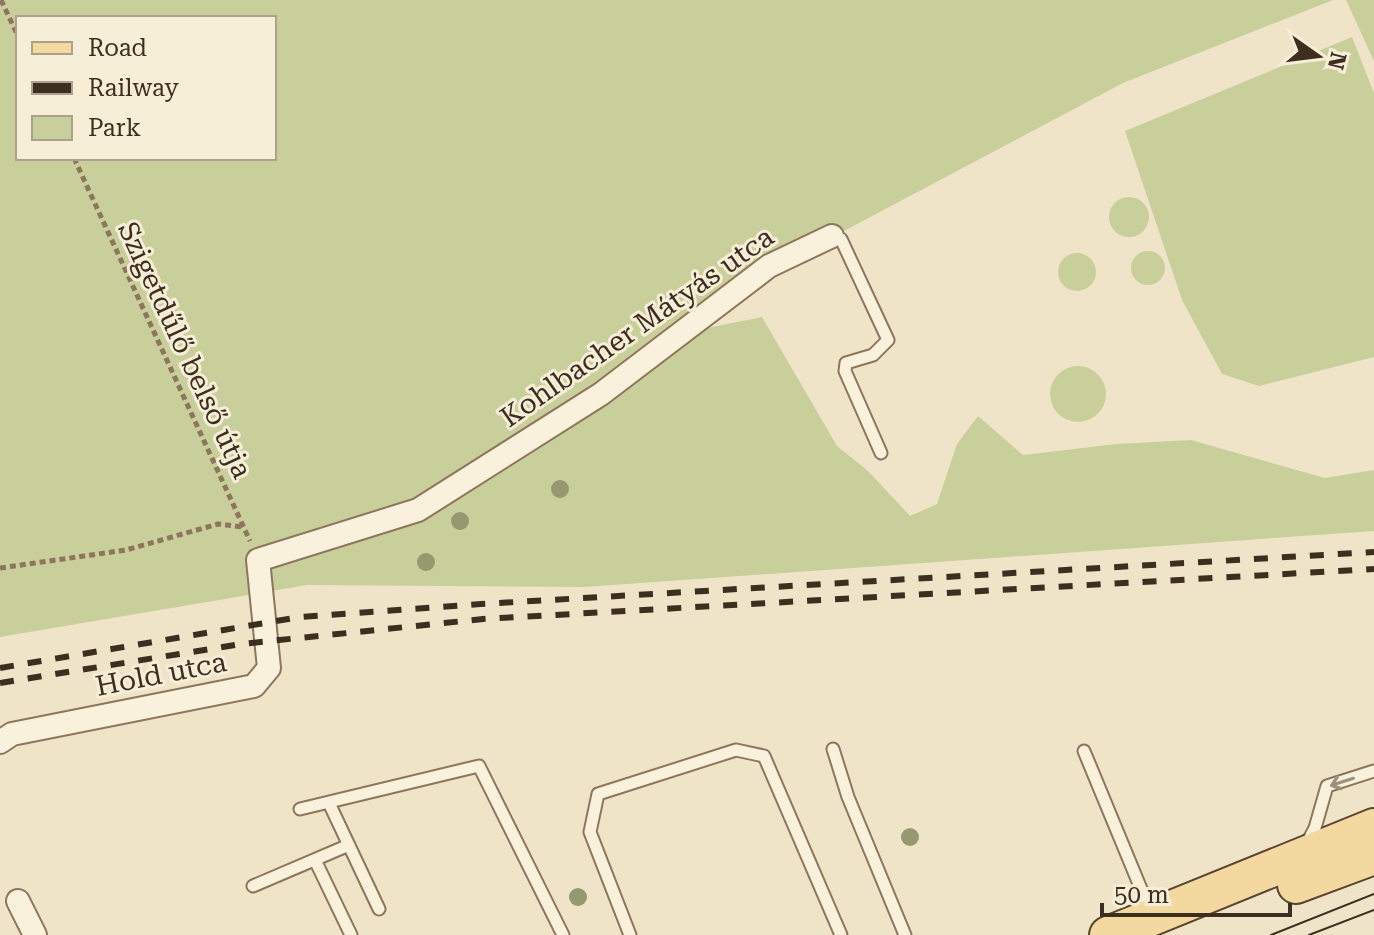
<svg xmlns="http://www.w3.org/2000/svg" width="1374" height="935" viewBox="0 0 1374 935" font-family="'Roboto Serif',serif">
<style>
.green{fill:#c9cf9b;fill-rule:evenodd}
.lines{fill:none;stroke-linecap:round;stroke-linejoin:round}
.service-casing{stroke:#8d765c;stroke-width:15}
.minor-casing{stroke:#8d765c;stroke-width:26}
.primary-casing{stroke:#5b4430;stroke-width:40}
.path{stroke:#8d765c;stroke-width:5;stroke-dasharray:6 4;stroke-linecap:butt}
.service{stroke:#faf1dc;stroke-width:11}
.minor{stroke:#faf1dc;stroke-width:22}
.primary{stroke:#f3d9a0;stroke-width:36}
.tram{stroke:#3d2e20;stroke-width:2}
.rail{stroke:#3d2e20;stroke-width:6;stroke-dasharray:14 14;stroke-linecap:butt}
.tree{fill:#96986f}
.oneway{stroke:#9c907e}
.labels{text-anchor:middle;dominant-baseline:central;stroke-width:6;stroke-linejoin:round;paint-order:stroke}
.street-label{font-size:28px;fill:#3d2e20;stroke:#f7eed8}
</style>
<rect width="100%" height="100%" fill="#f0e4c8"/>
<path class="green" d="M0,0H1333L1123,83L793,258L707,328L762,317L837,446L868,471L910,516L937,504L957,444L978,416L1023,455L1116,444L1191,440L1325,478L1374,470V531L584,587L307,585L0,637ZM18,18H274V158H18Z
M1346,0H1374V61Z
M1352,37L1374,93V357L1259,386L1222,374L1182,300L1125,131Z
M1109 217a20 20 0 1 1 40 0a20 20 0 1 1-40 0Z
M1131 268a17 17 0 1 1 34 0a17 17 0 1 1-34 0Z
M1058 272a19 19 0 1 1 38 0a19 19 0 1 1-38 0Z
M1050 394a28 28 0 1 1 56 0a28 28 0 1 1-56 0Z"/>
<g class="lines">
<g class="service-casing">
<path id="service" d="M832,236L841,239L888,340L873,355L846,363L845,371L881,453
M833,749L848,797L905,935
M1084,751L1151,913
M329,803L379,909
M300,809L479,766L563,935
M1307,843L1315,828L1327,786L1374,771
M315,860L351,935
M253,886L349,845
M630,935L590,832L598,794L736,750L764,756L841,935"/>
</g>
<g class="minor-casing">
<path id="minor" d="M0,742L12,734L254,686L269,668L258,560L418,510L601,394L769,266L832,236
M18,901L35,935"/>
</g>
<g class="primary-casing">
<path id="primary" d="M1296,885L1374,856
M1108,935L1374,827"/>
</g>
<path class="path" d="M1,0L18,36
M74,158L250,541
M0,568L126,550L218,524L244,527"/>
<use href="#service" class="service"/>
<use href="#minor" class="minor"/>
<use href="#primary" class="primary"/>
<path class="tram" d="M1271,935L1374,894
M1309,935L1374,910"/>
<path class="rail" d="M0,668L300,617L481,604L1374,552
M0,683L241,644L483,619L1374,569"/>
</g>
<g class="tree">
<circle cx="560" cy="489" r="9"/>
<circle cx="460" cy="521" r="9"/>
<circle cx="426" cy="562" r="9"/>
<circle cx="910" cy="837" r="9"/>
<circle cx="578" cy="897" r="9"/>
</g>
<defs><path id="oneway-shaft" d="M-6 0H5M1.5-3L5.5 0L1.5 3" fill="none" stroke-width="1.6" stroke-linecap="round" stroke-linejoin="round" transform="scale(2)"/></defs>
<use class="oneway" href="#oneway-shaft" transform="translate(1342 782) rotate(162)"/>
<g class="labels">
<g class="street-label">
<text transform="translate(637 327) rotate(-35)">Kohlbacher Mátyás utca</text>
<text transform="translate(185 350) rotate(65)">Szigetdűlő belső útja</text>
<text transform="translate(161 674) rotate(-11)">Hold utca</text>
</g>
</g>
<rect x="16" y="16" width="260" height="144" fill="#f7eed8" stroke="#ada18e" stroke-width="2"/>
<rect x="32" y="42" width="40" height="12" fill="#f3d9a0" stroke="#ada18e" stroke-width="2"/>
<text x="88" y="56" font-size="24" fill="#3d2e20">Road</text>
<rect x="32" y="82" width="40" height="12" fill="#3d2e20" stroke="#ada18e" stroke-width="2"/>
<text x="88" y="96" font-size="24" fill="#3d2e20">Railway</text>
<rect x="32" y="116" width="40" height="24" fill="#c9cf9b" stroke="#ada18e" stroke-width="2"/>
<text x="88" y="136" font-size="24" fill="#3d2e20">Park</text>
<g transform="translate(1318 56) rotate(104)" stroke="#f7eed8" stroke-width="6" paint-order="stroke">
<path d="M0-6L14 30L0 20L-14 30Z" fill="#3d2e20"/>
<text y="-12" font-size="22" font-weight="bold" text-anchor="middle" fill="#3d2e20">N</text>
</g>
<path d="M1102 903v12h188v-12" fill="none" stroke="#3d2e20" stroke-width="4"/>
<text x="1114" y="903" font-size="24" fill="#3d2e20" stroke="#f7eed8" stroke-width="6" paint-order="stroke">50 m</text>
</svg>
